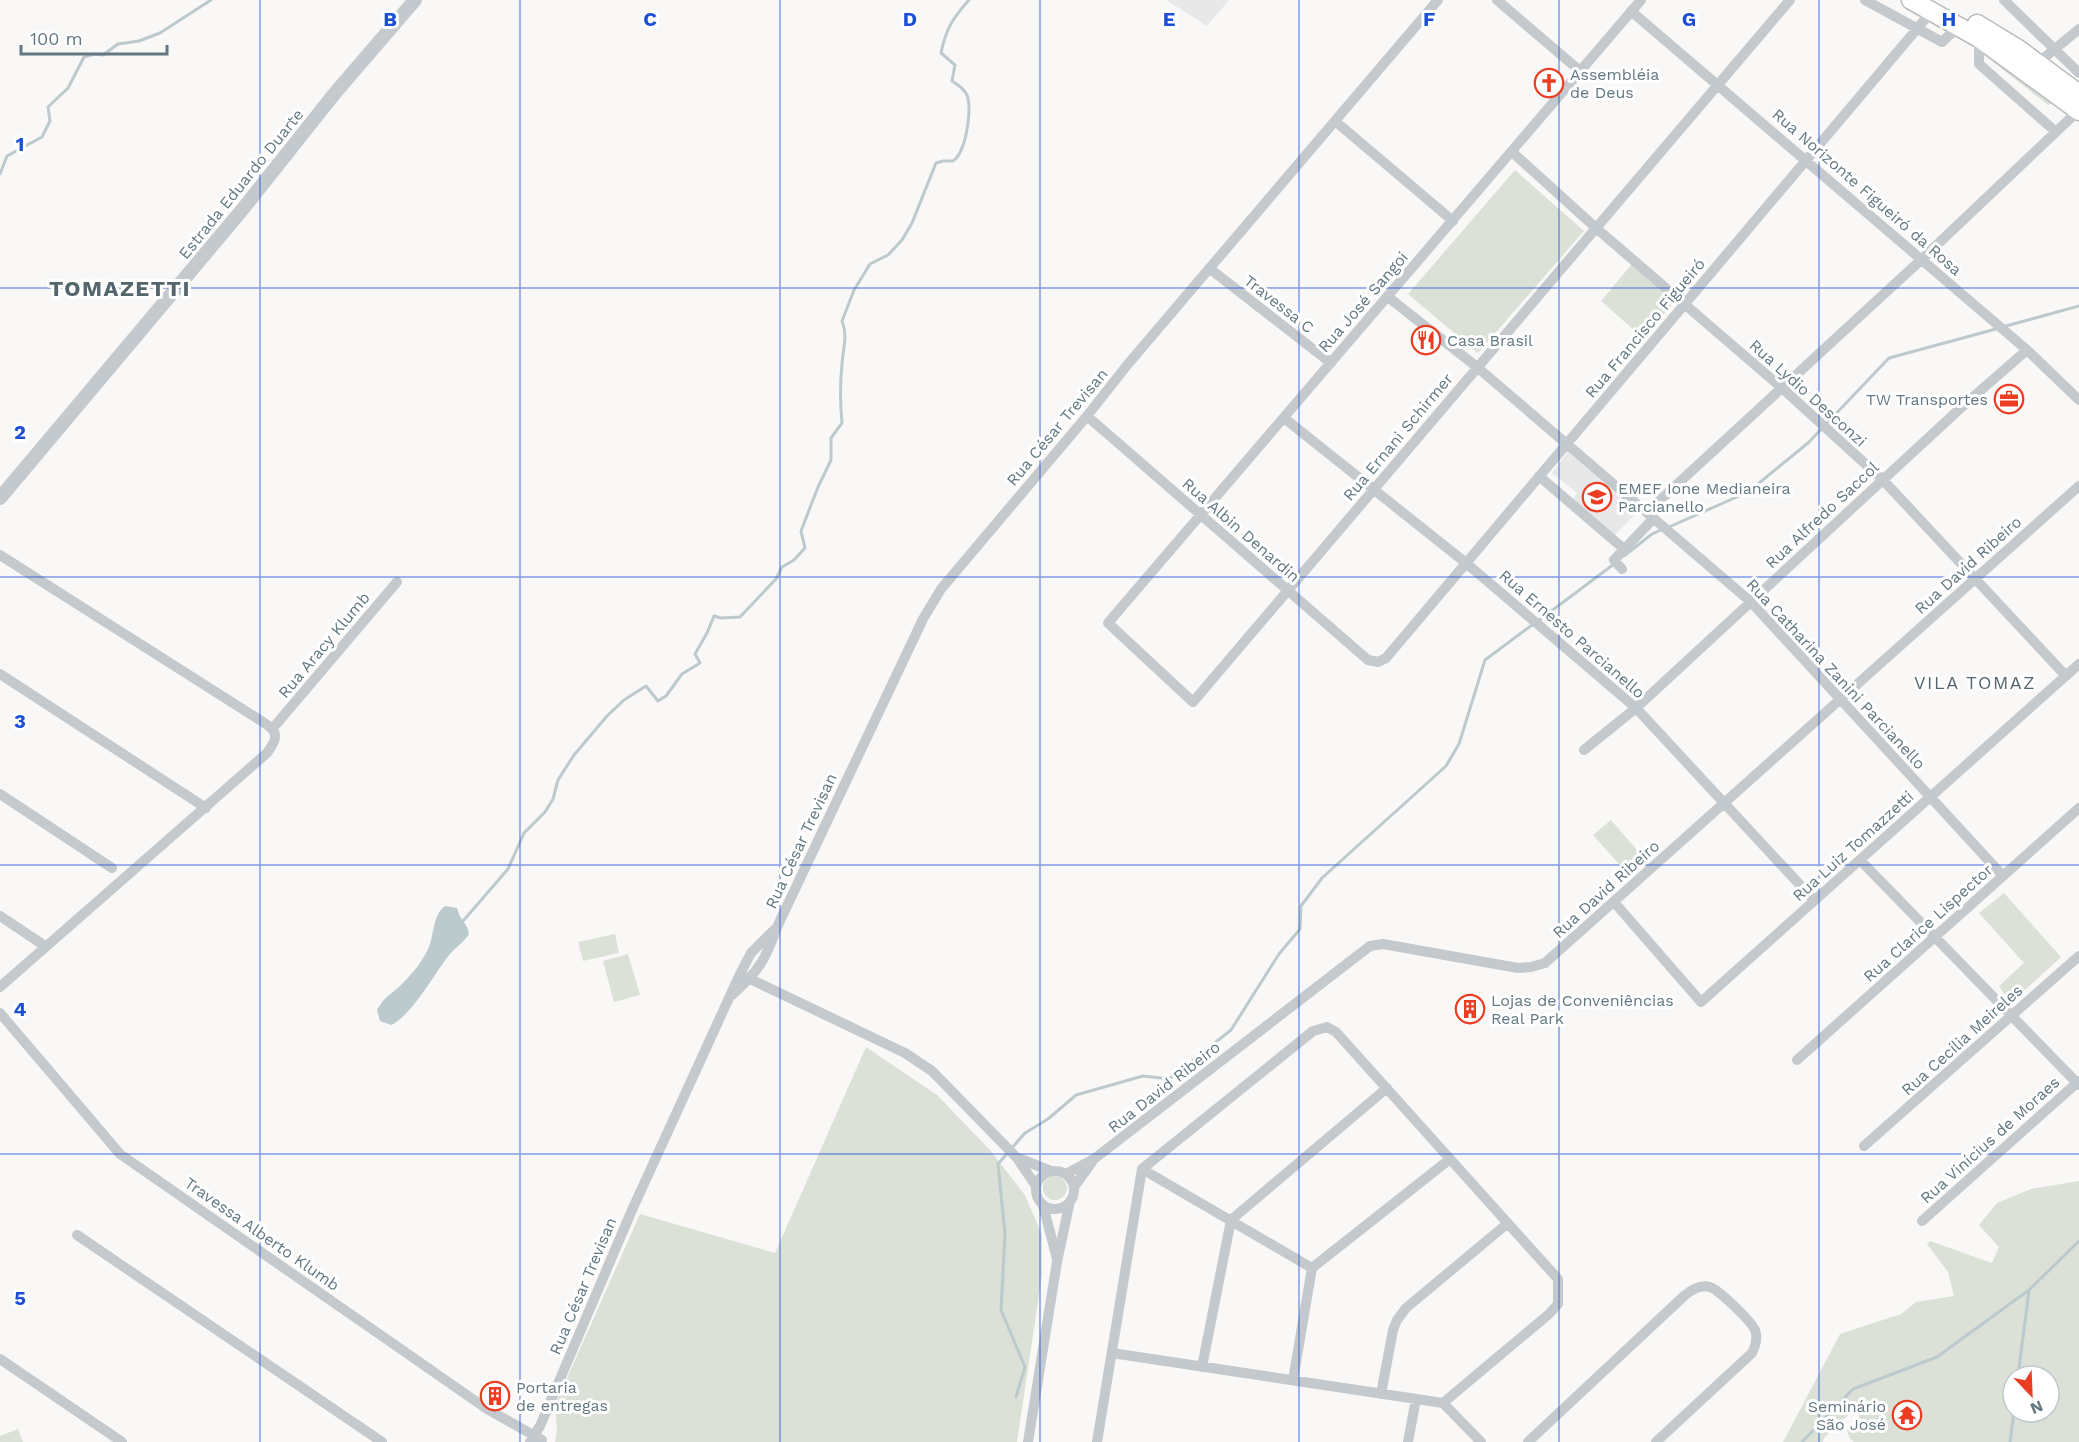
<svg xmlns="http://www.w3.org/2000/svg" width="2079" height="1442" viewBox="0 0 2079 1442" font-family="'Work Sans',sans-serif">
<style>
.built{fill:#e7e8e7}
.green{fill:#dbe1d7;fill-rule:evenodd}
.water{fill:#bccacd}
.lines{fill:none;stroke-linecap:round;stroke-linejoin:round}
.stream{stroke:#bccacd;stroke-width:3}
.trunk-casing{stroke:#b8bdbf;stroke-width:21}
.minor{stroke:#c3c9cc;stroke-width:10}
.tertiary{stroke:#c3c9cc;stroke-width:14}
.trunk{stroke:#fff;stroke-width:18}
.grid{fill:none;stroke:#1d4ed8;stroke-width:1.5;stroke-opacity:0.55}
.labels{text-anchor:middle;dominant-baseline:central;stroke-width:6;stroke-linejoin:round;paint-order:stroke}
.poi-label{font-size:16px;fill:#627882;stroke:#fff;text-anchor:start}
.street-label{font-size:16px;fill:#627882;stroke:#fff}
.neighbourhood-label{font-size:18px;letter-spacing:1.5px;fill:#55656d;stroke:#fff}
.district-label{font-size:22px;font-weight:bold;letter-spacing:1.5px;fill:#55656d;stroke:#fff}
.grid-label{font-size:20px;text-anchor:middle;font-weight:bold;fill:#1d4ed8;stroke:#fff;stroke-width:6;stroke-linejoin:round;paint-order:stroke}
</style>
<rect width="100%" height="100%" fill="#f9f8f6"/>
<path class="built" d="M1166,0H1229L1207,26Z
M1568,452L1637,512L1613,537L1572,501L1577,493L1552,473Z"/>
<path class="green" d="M1987,52L2054,101L2048,105L1987,57Z
M1515,170L1584,231L1478,353L1408,294Z
M1632,264L1676,300L1643,338L1601,301Z
M1611,820L1644,858L1627,873L1593,835Z
M2004,893L2061,957L2011,1003L1999,986L2024,963L1979,913Z
M615,934L619,953L583,961L578,942Z
M628,954L640,995L614,1002L603,961Z
M866,1047L937,1095L990,1150L1025,1195L1042,1235V1275L1017,1442H555L557,1431L555,1405L640,1214L775,1253Z
M1043 1188a12 12 0 1 1 24 0a12 12 0 1 1-24 0Z
M2079,1181V1442H1854L1850,1439L1847,1430L1866,1408L1863,1401L1824,1438L1823,1442H1783L1840,1334L1901,1314L1916,1302L1954,1296L1948,1272L1927,1244L1930,1241L1992,1263L1999,1247L1979,1225L1997,1203L2031,1189ZM2013,1376H2049V1412H2013Z
M18,1429L23,1442H0V1436Z"/>
<path class="water" d="M445,906L457,908C459,919 468,924 469,934C464,942 456,947 450,954C435,972 412,1016 391,1025L380,1021L377,1010C385,996 389,996 400,986C410,976 419,966 426,953C435,939 431,916 445,906Z"/>
<g class="lines">
<path class="stream" d="M0,174L7,156L42,137L50,121L48,107L68,88L84,57L95,54L103,55L118,44L139,41L160,33L211,0
M2006,326L2079,306
M1669,527L1748,492L1808,443L1889,358L1996,329
M1624,556L1652,534L1663,529
M1538,621L1614,564
M463,921L508,869L524,833L545,812L553,799L558,780L574,755L607,716L624,700L646,686L658,701L666,696L682,674L700,663L695,654L707,633L714,616L721,618L740,617L776,579L782,567L794,560L805,548L801,531L818,487L831,460V438L842,423C840,403 840,384 842,364C843,348 848,336 842,321L854,290L870,264L888,255L902,240L912,223L936,163L943,161H953C966,152 971,114 968,98C966,90 958,85 952,81L955,65L941,53C946,29 952,19 969,0
M2018,1376L2029,1291
M1016,1397L1025,1367L1001,1310L1005,1234L998,1164L1025,1133L1048,1119L1076,1095L1143,1076L1169,1079L1231,1030L1279,954L1300,929L1301,906L1322,878L1446,766L1459,744L1485,660L1532,625
M1802,1442L1853,1389L1937,1357L2029,1290L2079,1241
M2010,1442L2014,1412"/>
<g class="trunk-casing">
<path id="trunk" d="M1911,0L1979,38L2079,111
M1977,24L2018,49L2079,94"/>
</g>
<path class="minor" d="M1497,0L1580,71
M1641,0L1108,623L1193,702L1790,0
M1865,0L1942,42L1959,26
M2004,0L2079,73
M1631,11L2027,350L2079,400
M1979,38V64L2056,132
M2038,63L2079,29
M1335,121L1453,221
M1512,152L1596,228L1782,388L1883,480L2066,676
M1209,268L1331,363
M1388,297L1477,367L1751,602L2003,876
M1087,416L1368,660L1378,662L1386,658C1568,442 1750,227 1932,11
M1284,418L1466,563L1636,708L1814,900
M1539,476L1624,549
M1647,512L1922,259L2078,111
M0,555L263,722C279,732 278,738 267,753L0,987
M1622,569L1614,560L1654,518
M0,674L206,808
M273,728L397,582
M1584,750L1636,708L1965,404L2027,350
M0,794L112,868
M1860,860L2079,1085
M1614,902L1701,1002L2079,664
M0,916L45,946
M746,977L905,1053L932,1071L1017,1158L1036,1186
M732,995C760,970 765,960 778,925L923,619L941,589L1087,416L1128,364L1438,0
M0,1013L120,1154L487,1409L542,1440
M1797,1060L2079,808
M1864,1146L2079,956
M1018,1158L1051,1171
M1142,1169L1312,1268
M1036 1190a19 19 0 1 1 38 0a19 19 0 1 1-38 0Z
M1066,1174L1094,1159L1370,946L1383,944L1518,968L1531,967L1545,963L2079,486
M1074,1187L1092,1162
M1043,1205L1057,1259
M1922,1221L2079,1081
M77,1235L382,1442
M1112,1353L1443,1403L1481,1442
M0,1359L122,1442
M1202,1367L1231,1220L1387,1088
M1293,1380L1312,1268L1450,1159
M1381,1394L1393,1330L1397,1320L1406,1308L1508,1223
M530,1442L540,1426L632,1210L740,974L751,953L774,930
M1028,1442L1057,1262L1070,1201
M1097,1442L1142,1169L1313,1031L1327,1027L1336,1032L1558,1279V1304L1549,1314L1443,1403
M1408,1442L1416,1399
M1528,1442L1684,1296C1691,1290 1700,1284 1710,1287C1719,1290 1751,1321 1755,1330C1758,1338 1756,1345 1752,1353L1656,1442"/>
<path class="tertiary" d="M0,498L242,210L335,93L415,0"/>
<use href="#trunk" class="trunk"/>
</g>
<path class="grid" d="M260,0V1442M520,0V1442M780,0V1442M1040,0V1442M1299,0V1442M1559,0V1442M1819,0V1442M0,288H2079M0,577H2079M0,865H2079M0,1154H2079"/>
<defs>
<g id="church-ring" transform="scale(1.5)"><circle r="9.5" fill="#fff" stroke="#ec3d23" stroke-width="1.5"/><path d="M-1.2-6h2.4v3.5h3.3v2.4h-3.3V6h-2.4V-.1h-3.3v-2.4h3.3Z" fill="#ec3d23"/></g>
<g id="restaurant-ring" transform="scale(1.5)"><circle r="9.5" fill="#fff" stroke="#ec3d23" stroke-width="1.5"/><path d="M-5-6h1v4h1v-4h1v4h1v-4h1v5L-1.5 .5V6h-2V.5L-5-1ZM5-6V6H3V1.5H1.5Q1.5-4 5-6Z" fill="#ec3d23"/></g>
<g id="office-ring" transform="scale(1.5)"><circle r="9.5" fill="#fff" stroke="#ec3d23" stroke-width="1.5"/><path d="M-6-3h4V-5.5h4V-3h4V5H-6ZM-1-4.5V-3h2v-1.5ZM-6 0V1H6V0Z" fill="#ec3d23"/></g>
<g id="school-ring" transform="scale(1.5)"><circle r="9.5" fill="#fff" stroke="#ec3d23" stroke-width="1.5"/><path d="M0-5L7-2L0 1L-7-2ZM-4 1L0 2.5L4 1V4Q0 6-4 4Z" fill="#ec3d23"/></g>
<g id="building-ring" transform="scale(1.5)"><circle r="9.5" fill="#fff" stroke="#ec3d23" stroke-width="1.5"/><path d="M-4-6H4V6H1V3H-1V6H-4ZM-2.5-4.3h1.7v1.8h-1.7ZM.8-4.3h1.7v1.8H.8ZM-2.5-1h1.7V.8h-1.7ZM.8-1h1.7V.8H.8Z" fill="#ec3d23"/></g>
<g id="temple-ring" transform="scale(1.5)"><circle r="9.5" fill="#fff" stroke="#ec3d23" stroke-width="1.5"/><path d="M0-6L5-2H3V0L6.5 2.5H4V6H1.5V3h-3V6H-4V2.5H-6.5L-3 0V-2H-5Z" fill="#ec3d23"/></g>
</defs>
<g fill-rule="evenodd">
<use href="#church-ring" x="1549" y="83"/>
<use href="#restaurant-ring" x="1426" y="340"/>
<use href="#office-ring" x="2009" y="399"/>
<use href="#school-ring" x="1597" y="497"/>
<use href="#building-ring" x="1470" y="1009"/>
<use href="#building-ring" x="495" y="1396"/>
<use href="#temple-ring" x="1907" y="1415"/>
</g>
<g class="labels">
<g class="poi-label">
<text x="1570" y="74">Assembléia<tspan x="1570" dy="18">de Deus</tspan></text>
<text x="1447" y="340">Casa Brasil</text>
<text x="1988" y="399" text-anchor="end">TW Transportes</text>
<text x="1618" y="488">EMEF Ione Medianeira<tspan x="1618" dy="18">Parcianello</tspan></text>
<text x="1491" y="1000">Lojas de Conveniências<tspan x="1491" dy="18">Real Park</tspan></text>
<text x="516" y="1387">Portaria<tspan x="516" dy="18">de entregas</tspan></text>
<text x="1886" y="1406" text-anchor="end">Seminário<tspan x="1886" dy="18">São José</tspan></text>
</g>
<g class="street-label">
<text transform="translate(241 184) rotate(-51)">Estrada Eduardo Duarte</text>
<text transform="translate(1867 192) rotate(41)">Rua Norizonte Figueiró da Rosa</text>
<text transform="translate(1363 302) rotate(-49)">Rua José Sangoi</text>
<text transform="translate(1279 304) rotate(38)">Travessa C</text>
<text transform="translate(1645 328) rotate(-50)">Rua Francisco Figueiró</text>
<text transform="translate(1808 393) rotate(42)">Rua Lydio Desconzi</text>
<text transform="translate(1057 427) rotate(-50)">Rua César Trevisan</text>
<text transform="translate(1398 437) rotate(-50)">Rua Ernani Schirmer</text>
<text transform="translate(1822 515) rotate(-43)">Rua Alfredo Saccol</text>
<text transform="translate(1241 530) rotate(41)">Rua Albin Denardin</text>
<text transform="translate(1968 565) rotate(-42)">Rua David Ribeiro</text>
<text transform="translate(1572 634) rotate(41)">Rua Ernesto Parcianello</text>
<text transform="translate(324 645) rotate(-50)">Rua Aracy Klumb</text>
<text transform="translate(1836 674) rotate(47)">Rua Catharina Zanini Parcianello</text>
<text transform="translate(801 841) rotate(-65)">Rua César Trevisan</text>
<text transform="translate(1853 846) rotate(-42)">Rua Luiz Tomazzetti</text>
<text transform="translate(1606 889) rotate(-42)">Rua David Ribeiro</text>
<text transform="translate(1928 923) rotate(-42)">Rua Clarice Lispector</text>
<text transform="translate(1962 1040) rotate(-42)">Rua Cecília Meireles</text>
<text transform="translate(1164 1087) rotate(-38)">Rua David Ribeiro</text>
<text transform="translate(1990 1140) rotate(-42)">Rua Vinícius de Moraes</text>
<text transform="translate(262 1234) rotate(35)">Travessa Alberto Klumb</text>
<text transform="translate(583 1286) rotate(-67)">Rua César Trevisan</text>
</g>
<g class="neighbourhood-label">
<text x="1975" y="682">VILA TOMAZ</text>
</g>
<g class="district-label">
<text x="120" y="288">TOMAZETTI</text>
</g>
</g>
<g class="grid-label">
<text x="390" y="26">B</text>
<text x="650" y="26">C</text>
<text x="910" y="26">D</text>
<text x="1169" y="26">E</text>
<text x="1429" y="26">F</text>
<text x="1689" y="26">G</text>
<text x="1949" y="26">H</text>
<text x="20" y="151">1</text>
<text x="20" y="439">2</text>
<text x="20" y="728">3</text>
<text x="20" y="1016">4</text>
<text x="20" y="1305">5</text>
</g>
<g transform="translate(2031 1394) rotate(157)"><circle r="28" fill="#ffffff" stroke="#c0c9cd" stroke-width="1.5"/>
<path d="M0-4.5L10 22L0 15L-10 22Z" fill="#ec3d23"/>
<text y="-9" font-size="16" font-weight="bold" text-anchor="middle" fill="#627882">N</text>
</g>
<path d="M21 45v9h146v-9" fill="none" stroke="#627882" stroke-width="3"/>
<text x="30" y="45" font-size="18" fill="#627882" stroke="#ffffff" stroke-width="4.5" paint-order="stroke">100 m</text>
</svg>
